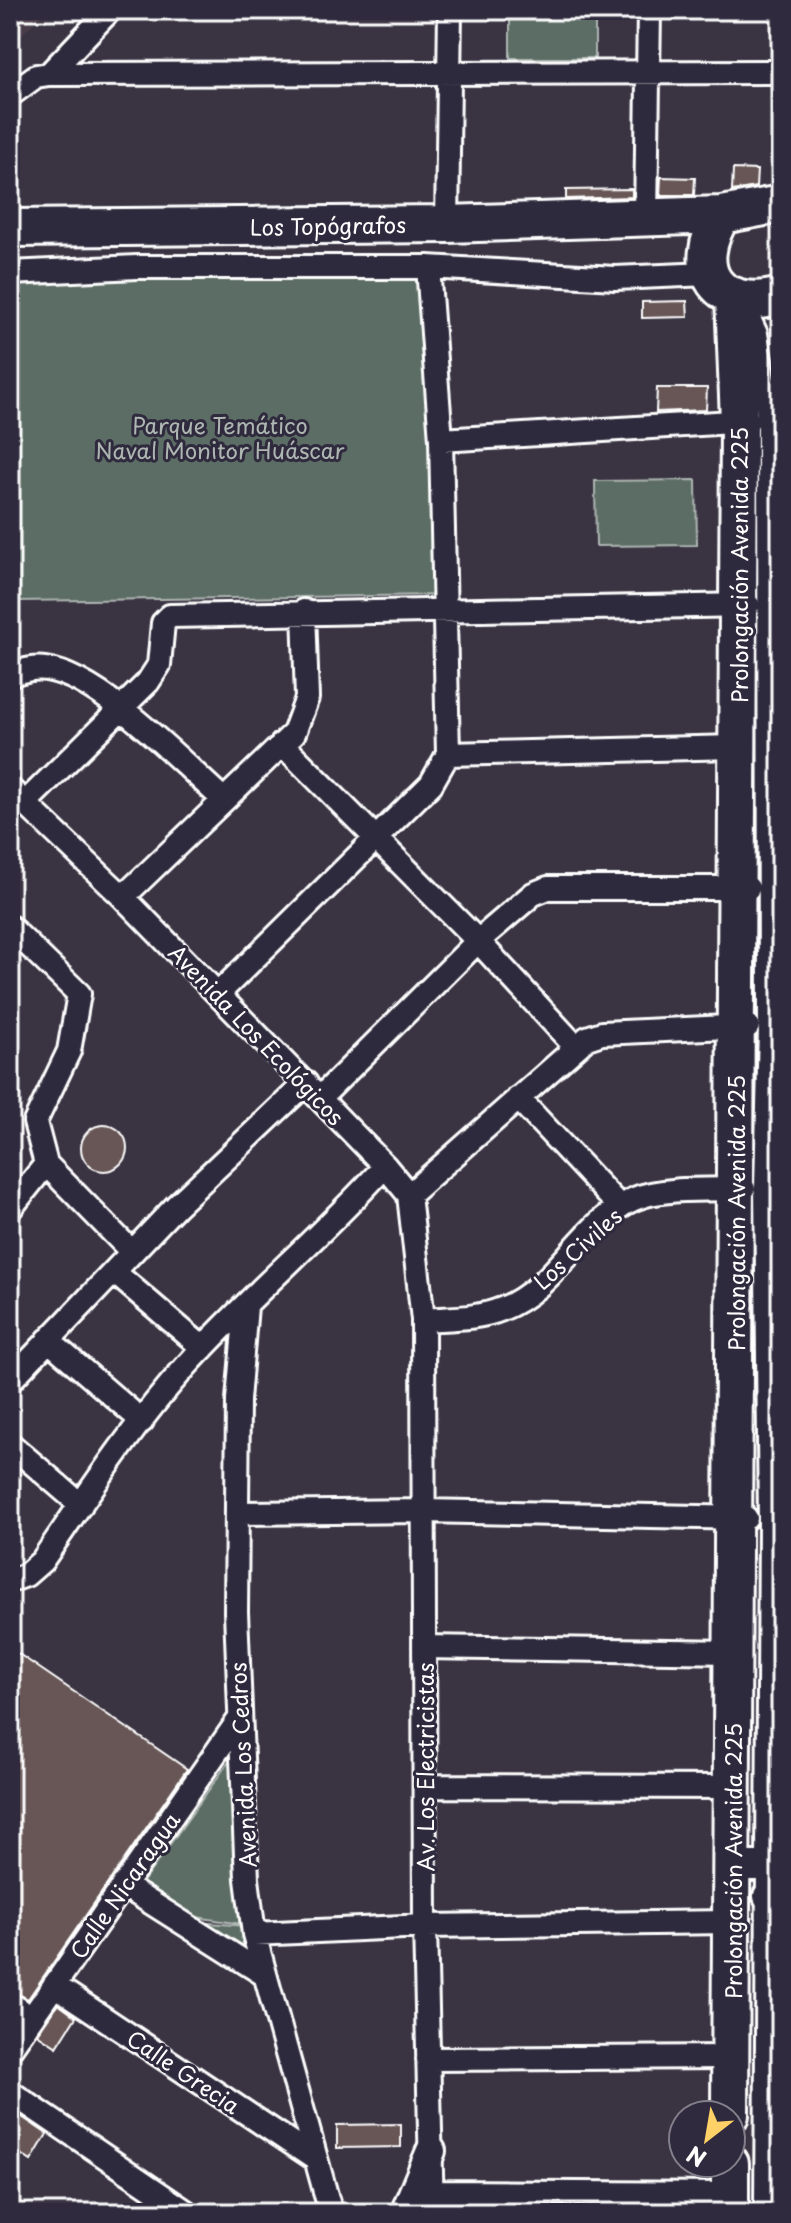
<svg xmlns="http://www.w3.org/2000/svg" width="791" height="2223" viewBox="0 0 791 2223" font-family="'Playpen Sans',sans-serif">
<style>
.built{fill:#483e48}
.green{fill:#5c6d65;stroke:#aeb6b2;stroke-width:2}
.building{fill:#685756;stroke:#fff;stroke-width:2}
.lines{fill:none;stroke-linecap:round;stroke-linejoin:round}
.minor-casing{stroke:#fff;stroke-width:28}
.tertiary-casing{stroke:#fff;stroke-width:34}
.primary-casing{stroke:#fff;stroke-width:42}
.minor{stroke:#2f2a3d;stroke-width:22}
.tertiary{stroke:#2f2a3d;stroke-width:28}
.primary{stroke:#2f2a3d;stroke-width:36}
.labels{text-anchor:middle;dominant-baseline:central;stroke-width:6;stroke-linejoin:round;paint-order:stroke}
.street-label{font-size:22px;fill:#fff;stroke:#2f2a3d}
.park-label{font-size:22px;fill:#aeb6b2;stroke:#2f2a3d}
</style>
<rect width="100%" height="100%" fill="#3a3342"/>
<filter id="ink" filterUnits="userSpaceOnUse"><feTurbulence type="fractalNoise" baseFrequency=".0125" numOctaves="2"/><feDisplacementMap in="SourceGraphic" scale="16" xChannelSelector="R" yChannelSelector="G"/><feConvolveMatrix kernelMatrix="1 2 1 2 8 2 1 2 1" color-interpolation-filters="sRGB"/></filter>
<g filter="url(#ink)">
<path class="built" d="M10,10H47L10,46Z"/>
<path class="green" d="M510,10H595V58H510Z
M12,277H421L441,595L18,601L10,594Z
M696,480L697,545L596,546L595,481Z
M230,1760L241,1924L171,1913L138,1889Z
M185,1921L245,1926L243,1953Z"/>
<path class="building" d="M733,169L757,170L756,187L732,191Z
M661,177L695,178L694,195H660Z
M632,189V197L566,199V190Z
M687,301L688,317L642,318V302Z
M657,388H707L706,410L656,412Z
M81 1148a23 23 0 1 1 46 0a23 23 0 1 1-46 0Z
M10,1648L187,1769L28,1999L10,1990Z
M58,2004L76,2017L57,2047L37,2034Z
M10,2109L47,2134L31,2161L10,2147Z
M401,2124V2147L337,2148V2125Z"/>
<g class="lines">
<g class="minor-casing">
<path id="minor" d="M49,74L781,72
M10,95L36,76L49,74L110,10
M646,218L649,10
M447,224L450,10
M10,273L137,267H428L615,278L709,274
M735,311L750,321L756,334L769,420L770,1027L766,1188L770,1519L766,2213
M441,440L748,421
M10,675C22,671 33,667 46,669C101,677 182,763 224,800
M282,744L478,941L575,1046
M448,754L737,747
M10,789L123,897L385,1166L409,1195L423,1320L425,1926L432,2213
M25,803L148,682L159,665L163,623L170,616L748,605
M123,897L294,733L307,698L304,611
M10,927L79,994L69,1051L35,1122L46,1164L132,1252
M218,994L431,784L448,754L441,440L428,267
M320,1098L478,941L533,894L548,888H748
M518,1098L620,1207
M409,1195L587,1038L602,1033L748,1026
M10,1209L46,1164
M114,1272L203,1348
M246,1306L238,1400L236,1612L247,1879L254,1934L331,2213
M423,1320C449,1318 478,1319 502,1309C557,1288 581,1222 634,1199C661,1187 713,1190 744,1189
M48,1340L142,1421
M10,1381L176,1206L306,1083
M10,1444L81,1505
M239,1513L423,1511L746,1518
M10,1581L26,1575L42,1561C88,1494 133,1425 187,1365C250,1295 323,1235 385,1166
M424,1647L733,1652
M425,1786L733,1787
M123,1885L265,1975
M254,1934L425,1926L732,1922
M54,1985L314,2158
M10,2004L20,2010
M10,2049L238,1721
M428,2059L730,2057
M10,2092L188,2213
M432,2192L730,2194"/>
</g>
<g class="tertiary-casing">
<path id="tertiary" d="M732,1866H781
M768,1896L781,1895
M405,2213L431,2151"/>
</g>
<g class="primary-casing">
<path id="primary" d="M781,204L722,215C687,270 718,313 781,296
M10,228L447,224L722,215
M730,2115L739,421L734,296
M730,2163V2213"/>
</g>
<use href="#minor" class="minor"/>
<use href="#tertiary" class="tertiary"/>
<use href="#primary" class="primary"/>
</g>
</g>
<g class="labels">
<g class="street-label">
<text transform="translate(328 225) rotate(-1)">Los Topógrafos</text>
<text transform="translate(738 565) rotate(-90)">Prolongación Avenida 225</text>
<text transform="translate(257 1034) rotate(46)">Avenida Los Ecológicos</text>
<text transform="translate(735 1213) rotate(-90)">Prolongación Avenida 225</text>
<text transform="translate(577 1248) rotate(-42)">Los Civiles</text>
<text transform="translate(242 1765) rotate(-93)">Avenida Los Cedros</text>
<text transform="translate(424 1767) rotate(-90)">Av. Los Electricistas</text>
<text transform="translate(732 1861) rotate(-90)">Prolongación Avenida 225</text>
<text transform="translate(124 1885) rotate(-55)">Calle Nicaragua</text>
<text transform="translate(184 2071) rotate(34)">Calle Grecia</text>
</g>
<g class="park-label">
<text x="220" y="424">Parque Temático<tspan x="220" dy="25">Naval Monitor Huáscar</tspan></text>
</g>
</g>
<rect width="791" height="2223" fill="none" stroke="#2f2a3d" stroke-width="40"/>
<rect x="20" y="20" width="751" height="2183" fill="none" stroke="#fff" stroke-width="3" filter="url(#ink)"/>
<g transform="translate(707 2139) rotate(211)"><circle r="38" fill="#2f2a3d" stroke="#827f8b" stroke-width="2"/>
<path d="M0-6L14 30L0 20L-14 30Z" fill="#ffd166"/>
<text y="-12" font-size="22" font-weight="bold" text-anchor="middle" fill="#ffffff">N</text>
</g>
</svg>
